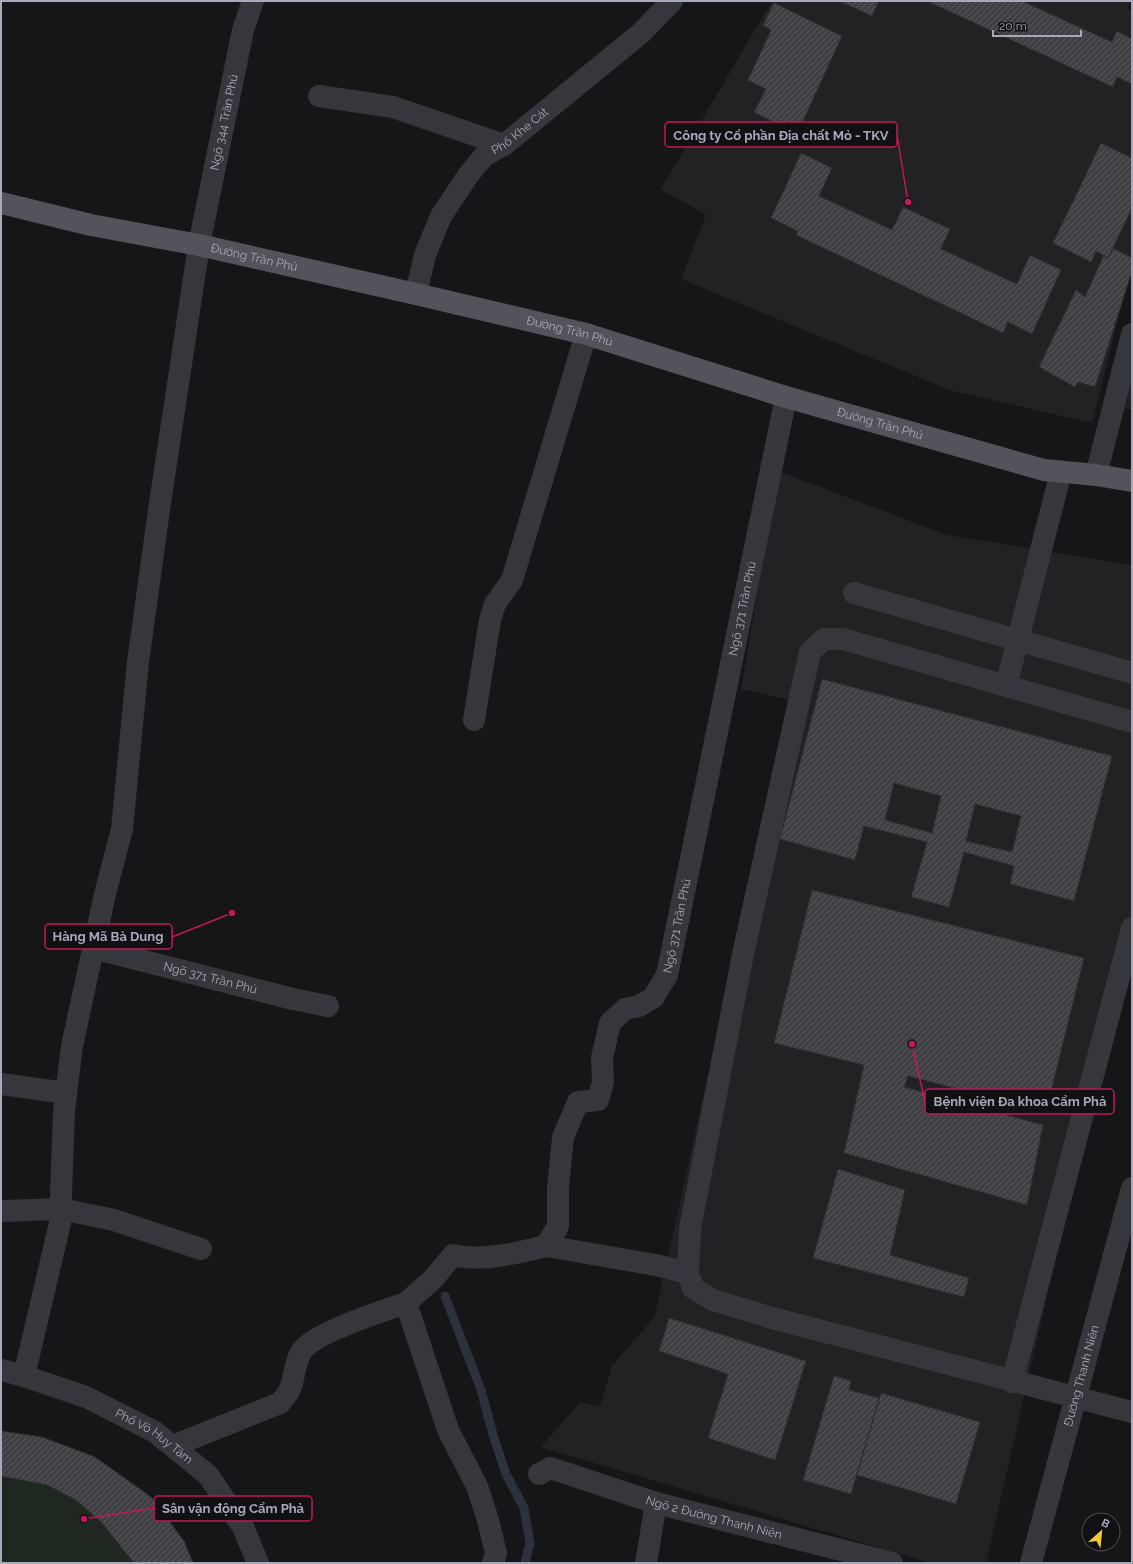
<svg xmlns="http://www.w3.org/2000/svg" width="1133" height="1564" viewBox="0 0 1133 1564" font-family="Raleway,sans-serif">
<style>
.built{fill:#222124}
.green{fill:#1f2721}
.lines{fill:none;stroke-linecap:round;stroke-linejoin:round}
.stream{stroke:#2b323b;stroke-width:9}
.building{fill:url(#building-hatch);stroke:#302f33;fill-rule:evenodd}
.minor{stroke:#36373c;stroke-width:22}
.major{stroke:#52535b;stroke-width:22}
.labels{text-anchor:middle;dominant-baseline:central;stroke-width:4;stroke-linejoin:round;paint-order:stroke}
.street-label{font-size:12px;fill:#a7aab8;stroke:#111012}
.leader{fill:none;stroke:#c2185b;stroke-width:1.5}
.callout-dot{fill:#c2185b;stroke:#111012;stroke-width:1.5}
.callout{fill:#111012;stroke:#c2185b;stroke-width:1.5}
.callout-label{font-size:13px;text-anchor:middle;font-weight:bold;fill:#a7aab8}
</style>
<defs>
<pattern id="building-hatch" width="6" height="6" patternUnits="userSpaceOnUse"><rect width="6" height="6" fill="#403f44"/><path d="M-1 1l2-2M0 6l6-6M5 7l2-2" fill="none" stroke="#59585d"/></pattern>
</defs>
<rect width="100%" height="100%" fill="#161517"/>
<path class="built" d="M772,1H1130L1127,9L1132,11V263L1092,423L949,390L681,279L706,215L661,189Z
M1132,380V409H1125Z
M778,471L947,535L1132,565V966L1087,1122L986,1563H930L541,1447L580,1402L600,1407L612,1366L655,1316L790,700L741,689Z"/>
<path class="green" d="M1,1431L42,1437L95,1457L151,1497L184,1541L193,1563H1Z"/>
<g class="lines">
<path class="stream" d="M445,1296L481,1390L494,1438L506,1474L524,1508L530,1543L525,1563"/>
</g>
<path class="building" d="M839,1H879L872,16Z
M927,1H1022L1112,42L1117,31L1132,39V84L1117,77L1113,87Z
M774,3L842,36L797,134L754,112L766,89L748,80L771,30L763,25Z
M1101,143L1132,158V208L1108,258L1096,251L1091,262L1053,243Z
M801,153L832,168L819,196L892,230L903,207L950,229L941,249L1017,284L1030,255L1061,270L1032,334L1008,322L1003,333L796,235L798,231L771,218Z
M1113,248L1132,258V271L1095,387L1078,382L1075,387L1039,367L1076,290L1085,297L1104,255L1108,258Z
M822,679L1112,756L1074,901L1010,884L1014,866L964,852L949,907L911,897L927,842L864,826L855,860L780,839ZM894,783L941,796L932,833L885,820ZM975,804L1021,816L1012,852L966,841Z
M812,890L1084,958L1046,1112L908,1076L904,1087L1043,1125L1027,1205L844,1153L864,1065L774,1043Z
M838,1169L905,1190L890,1255L969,1278L964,1297L813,1258Z
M669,1318L806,1361L775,1460L708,1438L728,1374L659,1351Z
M834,1376L851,1381L849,1390L879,1398L851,1494L803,1480Z
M881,1393L980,1422L956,1504L857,1475Z
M1,1431L42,1437L95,1457L151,1497L184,1541L193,1563H134L101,1522L76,1500L47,1485L1,1476Z"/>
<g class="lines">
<g class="minor">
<path d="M319,96L393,107L504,145"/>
<path id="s1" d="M416,294L425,255L441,216L469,174L485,155L504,145L641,33L672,1"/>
<path d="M1096,475L1132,334"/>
<path d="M854,593L1132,673"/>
<path d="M1006,686L1061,472"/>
<path d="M474,720L490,620L495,604L512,580L586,334"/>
<path d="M1132,722L843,639H824L810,652L743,954L690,1229L688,1273L693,1288L713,1300L772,1318L1132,1412"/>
<path id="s2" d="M93,948L293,999L328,1006"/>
<path d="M1,1084L66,1093"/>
<path d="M1,1211L61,1209L114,1220L201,1249"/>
<path d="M546,1246L656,1265L688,1273"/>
<path id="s3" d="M406,1303L433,1279L453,1255C481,1262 518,1253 546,1246L558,1226V1188L563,1137L578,1102L598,1100L603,1082L602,1058L610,1023L625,1009L639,1006L653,998L667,975L786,397"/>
<path id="s4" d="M1,1370L24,1376L86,1397L155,1432L208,1475L243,1527L258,1563"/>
<path id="s5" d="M24,1376L60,1223L64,1111L72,1046L105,894L122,829L138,662L160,503L199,245L243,30L253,1"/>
<path d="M1012,1382L1132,928"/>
<path d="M173,1446L280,1403C283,1399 287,1395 289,1391C295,1378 294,1364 301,1352C313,1333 383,1311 406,1303L448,1430L477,1486L488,1520L496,1553L493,1563"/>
<path id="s6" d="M539,1474L550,1468L656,1503L892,1563"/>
<path d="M646,1563L656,1503"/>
<path id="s7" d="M1031,1563L1132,1188"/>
</g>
<path class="major" id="s8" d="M1,203L91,225L199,245L416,294L586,334L786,397L1044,470L1096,475L1132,481"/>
</g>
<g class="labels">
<g class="street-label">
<text stroke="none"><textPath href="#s5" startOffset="1272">Ngõ 344 Trần Phú</textPath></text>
<text stroke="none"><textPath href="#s1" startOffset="200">Phố Khe Cát</textPath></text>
<text stroke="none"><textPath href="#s8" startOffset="259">Đường Trần Phú</textPath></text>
<text stroke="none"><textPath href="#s8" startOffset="583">Đường Trần Phú</textPath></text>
<text stroke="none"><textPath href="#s8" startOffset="907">Đường Trần Phú</textPath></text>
<text stroke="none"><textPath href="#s3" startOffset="863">Ngõ 371 Trần Phú</textPath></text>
<text stroke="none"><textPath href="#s3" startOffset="539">Ngõ 371 Trần Phú</textPath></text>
<text stroke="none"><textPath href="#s2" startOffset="121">Ngõ 371 Trần Phú</textPath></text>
<text stroke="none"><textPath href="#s7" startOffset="194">Đường Thanh Niên</textPath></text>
<text stroke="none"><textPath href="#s4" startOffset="168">Phố Võ Huy Tâm</textPath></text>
<text stroke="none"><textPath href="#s6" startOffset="184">Ngõ 2 Đường Thanh Niên</textPath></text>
</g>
</g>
<path class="leader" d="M908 202L897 135M232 913L172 937M912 1044L925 1102M84 1519L154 1508"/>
<g class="callout-dot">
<circle cx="908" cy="202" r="4"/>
<circle cx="232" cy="913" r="4"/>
<circle cx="912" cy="1044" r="4"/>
<circle cx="84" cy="1519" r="4"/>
</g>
<g class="callout">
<rect x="665" y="122" width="232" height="25" rx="4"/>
<rect x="45" y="924" width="127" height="25" rx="4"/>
<rect x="925" y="1089" width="189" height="25" rx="4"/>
<rect x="154" y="1496" width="158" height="25" rx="4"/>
</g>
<g class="callout-label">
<text x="781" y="140">Công ty Cổ phần Địa chất Mỏ - TKV</text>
<text x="108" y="941">Hàng Mã Bà Dung</text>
<text x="1020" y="1106">Bệnh viện Đa khoa Cẩm Phả</text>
<text x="233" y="1513">Sân vận động Cẩm Phả</text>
</g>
<rect width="1133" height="1564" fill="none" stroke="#a7aab8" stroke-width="4"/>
<g transform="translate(1101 1532) rotate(27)"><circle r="19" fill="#111012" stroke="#4d4e54"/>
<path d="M0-3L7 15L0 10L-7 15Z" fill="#f3ca32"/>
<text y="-6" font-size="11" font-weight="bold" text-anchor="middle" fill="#a7aab8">B</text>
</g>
<path d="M993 30v6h88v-6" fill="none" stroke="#a7aab8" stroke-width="2"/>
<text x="999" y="30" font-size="12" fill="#a7aab8" stroke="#111012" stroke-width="3" paint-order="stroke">20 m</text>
</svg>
